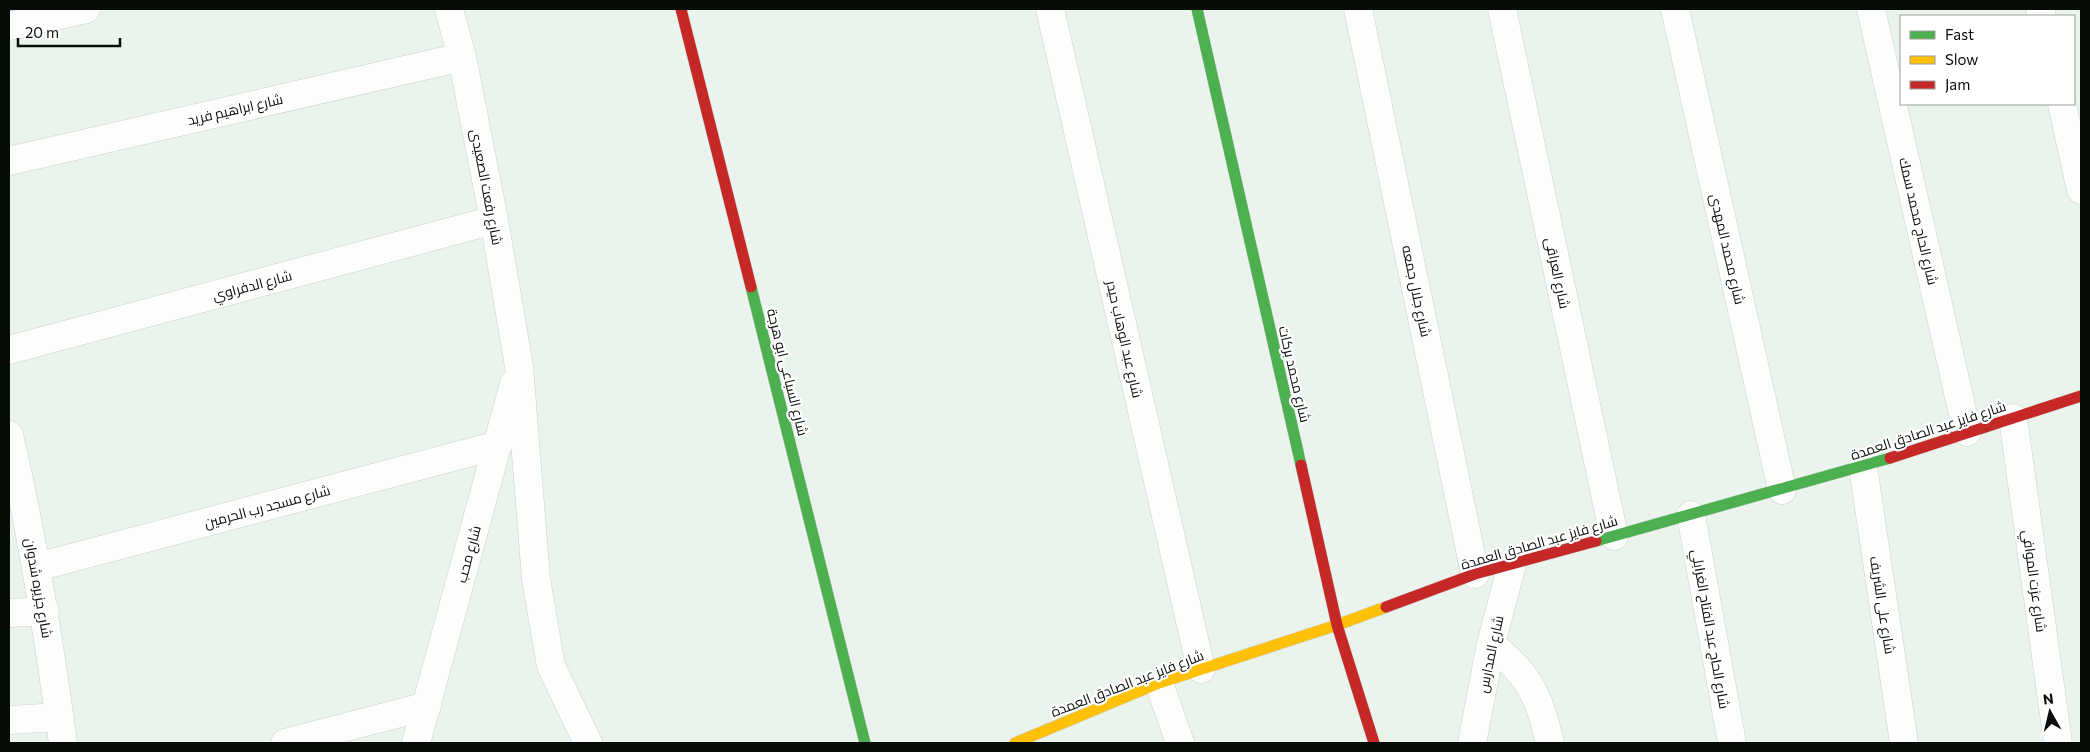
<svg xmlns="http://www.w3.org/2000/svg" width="2090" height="752" viewBox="0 0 2090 752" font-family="Commissioner,Cairo,sans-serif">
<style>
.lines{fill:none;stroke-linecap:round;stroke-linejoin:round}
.street-casing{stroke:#cad1cb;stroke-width:29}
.fast-casing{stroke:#cad1cb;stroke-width:12}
.slow-casing{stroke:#cad1cb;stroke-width:12}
.jam-casing{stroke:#cad1cb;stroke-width:12}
.street{stroke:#fcfdfc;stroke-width:28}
.fast{stroke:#4caf50;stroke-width:11}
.slow{stroke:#ffc107;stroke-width:11}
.jam{stroke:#c62828;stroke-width:11}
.labels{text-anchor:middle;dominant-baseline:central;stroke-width:4.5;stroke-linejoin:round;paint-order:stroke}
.street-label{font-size:14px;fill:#080d08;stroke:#fff}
</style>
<rect width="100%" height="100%" fill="#eaf4ec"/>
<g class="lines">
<g class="street-casing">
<path id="street" d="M449,9L462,57L494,220L519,366L536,579L551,666L588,743
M1050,9L1201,669
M1358,9L1475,574
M1502,9L1614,536
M1675,9L1782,490
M1871,9L1967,432
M2040,9L2042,16
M9,26L86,9
M2062,104L2081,190
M9,161L462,57
M9,350L494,220
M2013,418L2058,743
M9,435C33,537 49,640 63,743
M1863,467L1904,743
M1691,515L1732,743
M37,567L498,445
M9,613L45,611
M1491,644C1509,659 1527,676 1536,698C1543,712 1546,728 1550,743
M1159,683L1180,743
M9,720L60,717
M285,743L427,706
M416,743L514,384
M1472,743L1491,644L1512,564"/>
</g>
<g class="fast-casing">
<path id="fast" d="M1197,9L1301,465
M751,287L865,743
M1596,541L1890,458"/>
</g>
<g class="slow-casing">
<path id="slow" d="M1015,743L1159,683L1337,625L1386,607"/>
</g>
<g class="jam-casing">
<path id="jam" d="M681,9L751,287
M1890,458L2081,396
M1301,465L1337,625L1374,743
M1386,607L1475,574L1596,541"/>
</g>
<use href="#street" class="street"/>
<use href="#fast" class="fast"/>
<use href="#slow" class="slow"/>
<use href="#jam" class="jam"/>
</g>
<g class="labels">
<g class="street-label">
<text transform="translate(235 109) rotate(-13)">شارع ابراهيم فريد</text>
<text transform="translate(487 187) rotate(79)">شارع رفعت الصعيدى</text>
<text transform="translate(1919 221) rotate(77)">شارع الحاج محمد سمك</text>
<text transform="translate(1728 249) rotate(77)">شارع محمد المهدى</text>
<text transform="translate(1558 273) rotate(78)">شارع العراقى</text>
<text transform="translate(252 285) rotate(-15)">شارع الدفراوي</text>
<text transform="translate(1417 291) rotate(78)">شارع جلال جمعه</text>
<text transform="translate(1125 339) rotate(77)">شارع عبد الوهاب حيدر</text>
<text transform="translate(788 372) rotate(76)">شارع السباعى ابو هرجة</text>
<text transform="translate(1295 374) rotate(77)">شارع محمد بركات</text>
<text transform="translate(1928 430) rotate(-18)">شارع فايز عبد الصادق العمدة</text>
<text transform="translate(267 506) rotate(-15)">شارع مسجد رب الحرمين</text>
<text transform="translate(1539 542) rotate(-16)">شارع فايز عبد الصادق العمدة</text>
<text transform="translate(468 554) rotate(-75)">شارع محب</text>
<text transform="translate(2035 581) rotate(82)">شارع عزت الموافي</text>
<text transform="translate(39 588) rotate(80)">شارع جزيره شدوان</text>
<text transform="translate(1883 605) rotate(81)">شارع على الشريف</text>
<text transform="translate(1711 629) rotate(80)">شارع الحاج عبد الفتاح الغرابلي</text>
<text transform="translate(1490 654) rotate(-78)">شارع المدارس</text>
<text transform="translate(1127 683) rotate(-21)">شارع فايز عبد الصادق العمدة</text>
</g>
</g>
<rect width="2090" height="752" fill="none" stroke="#080d08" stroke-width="20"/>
<rect x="1900" y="15" width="175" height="90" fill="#ffffff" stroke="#9c9e9c"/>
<rect x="1910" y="31" width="25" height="8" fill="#4caf50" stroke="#9c9e9c"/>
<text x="1945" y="40" font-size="15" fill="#080d08">Fast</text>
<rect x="1910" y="56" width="25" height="8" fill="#ffc107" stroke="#9c9e9c"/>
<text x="1945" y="65" font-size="15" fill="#080d08">Slow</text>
<rect x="1910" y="81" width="25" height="8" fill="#c62828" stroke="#9c9e9c"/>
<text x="1945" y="90" font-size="15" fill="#080d08">Jam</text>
<g transform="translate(2050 712) rotate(352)" stroke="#ffffff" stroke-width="4" paint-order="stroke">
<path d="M0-4L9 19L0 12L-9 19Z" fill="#080d08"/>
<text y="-8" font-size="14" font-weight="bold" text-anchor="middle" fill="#080d08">N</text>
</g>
<path d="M18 38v8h102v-8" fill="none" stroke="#080d08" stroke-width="2.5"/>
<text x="25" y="38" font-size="15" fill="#080d08" stroke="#ffffff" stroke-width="4" paint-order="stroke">20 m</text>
</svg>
